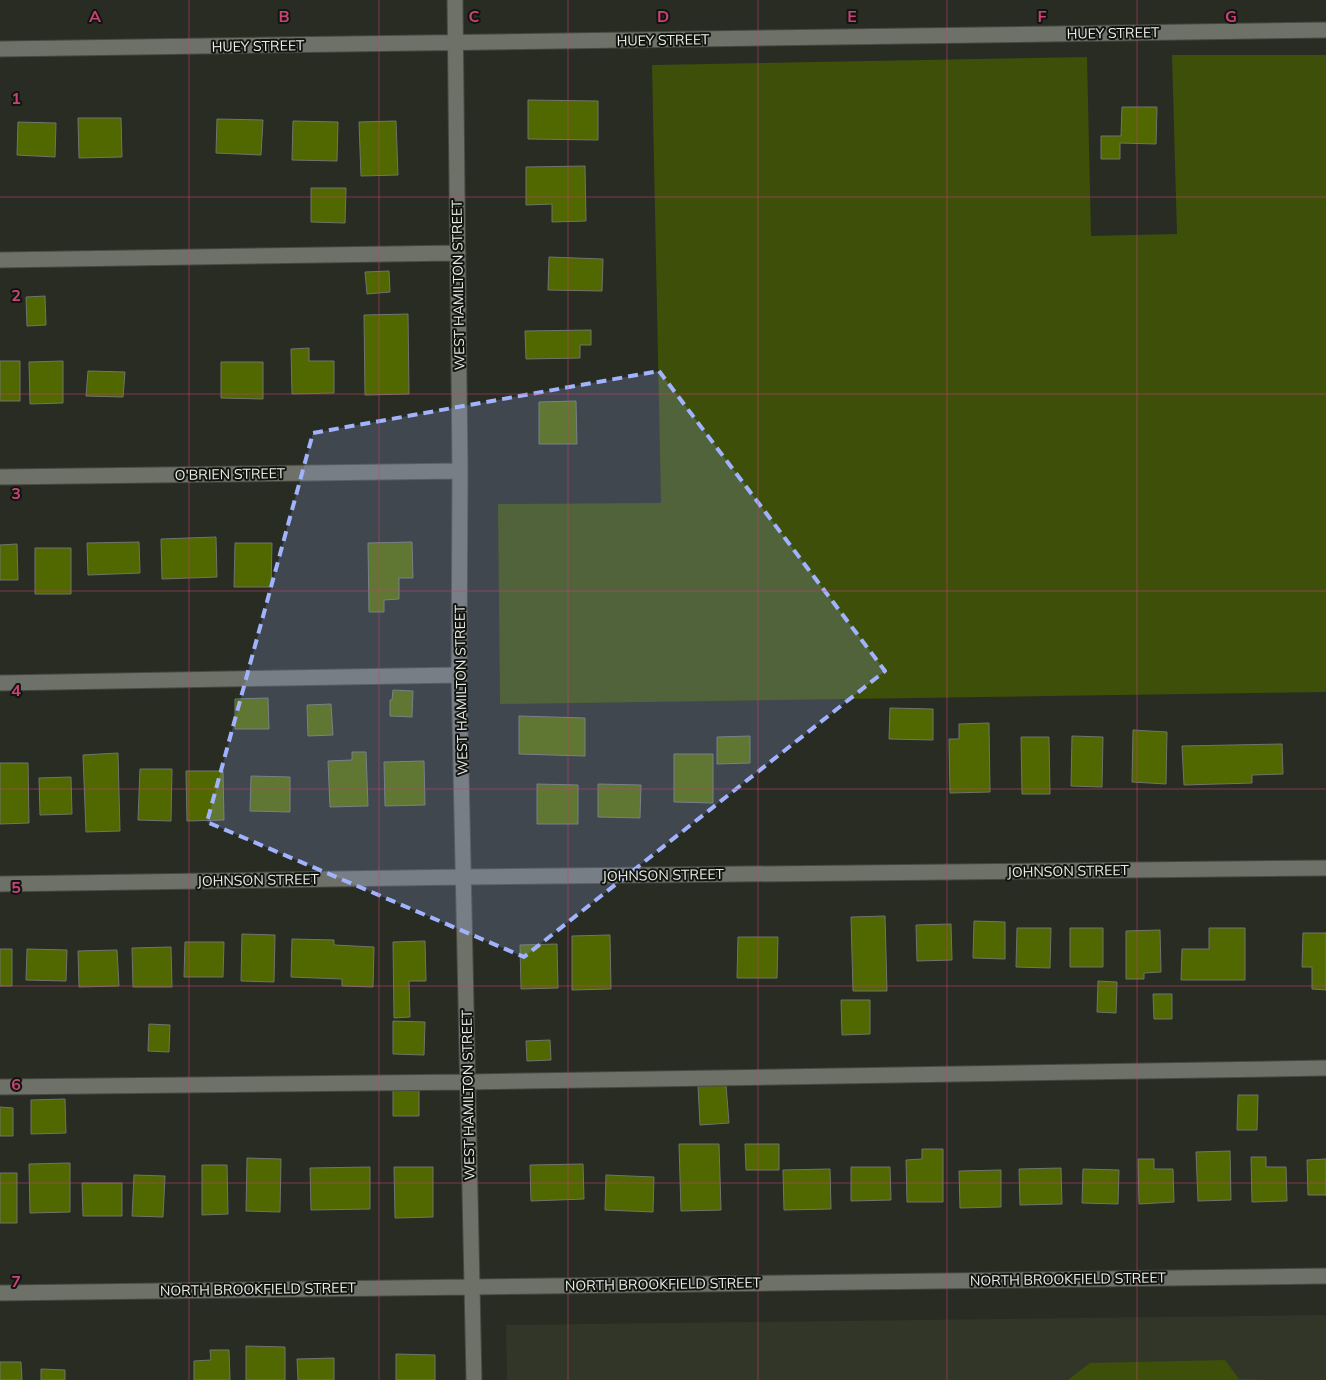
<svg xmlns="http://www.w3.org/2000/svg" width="1326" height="1380" viewBox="0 0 1326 1380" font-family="Mulish,sans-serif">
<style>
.built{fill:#313628}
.green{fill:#3e4f0a}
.building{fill:#516700;stroke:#70746a}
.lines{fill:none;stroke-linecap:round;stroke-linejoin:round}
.minor-casing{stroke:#464841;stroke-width:17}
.minor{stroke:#6d7167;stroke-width:15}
.marked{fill:#a1b3fd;fill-opacity:0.2;stroke:#a1b3fd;stroke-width:4;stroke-dasharray:10 6;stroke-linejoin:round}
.grid{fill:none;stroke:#ca4377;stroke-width:1;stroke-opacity:0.55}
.labels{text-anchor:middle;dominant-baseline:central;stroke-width:4;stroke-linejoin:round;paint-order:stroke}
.street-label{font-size:14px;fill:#ebede7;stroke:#121410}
.grid-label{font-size:16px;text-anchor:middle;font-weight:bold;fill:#ca4377;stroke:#121410;stroke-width:4;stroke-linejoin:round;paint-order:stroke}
</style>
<rect width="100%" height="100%" fill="#292c23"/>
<path class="built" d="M1326,1315V1380H507L506,1325Z"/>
<path class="green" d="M1172,55H1326V692L500,704L498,504L661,503L652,65L1087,57L1091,236L1177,234Z
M1225,1360L1239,1379L1267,1380H1068L1090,1363Z"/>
<path class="building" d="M528,100L598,101V140L528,139Z
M1122,107H1157L1156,144L1120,143V159H1101V136H1121Z
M78,118H121L122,157L79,158Z
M217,119L263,120L261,155L216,153Z
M293,121L338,122L337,161L292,160Z
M396,121L398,175L361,176L359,122Z
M18,122L56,123L55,157L17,155Z
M585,166L586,221L552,222V204L526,205V167Z
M311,188H346L345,223L311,222Z
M549,257L603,259L602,291L548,290Z
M389,271L390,292L367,294L365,272Z
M45,296L46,325L27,326L26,297Z
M408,314L409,394L365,395L364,315Z
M591,330V345H580V358L526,359L525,331Z
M309,348V361H334V393L292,394L291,349Z
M0,361H20V401H0Z
M63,361V403L30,404L29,362Z
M221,362H263V399L221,398Z
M88,371L125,372L123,397L86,396Z
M576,401L577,444H539V402Z
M216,537L217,577L162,579L161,539Z
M139,542L140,573L88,575L87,543Z
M412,542L413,578H399V599L384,600V612H369L368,543Z
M235,543H272L271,587H234Z
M17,544L18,580H0V545Z
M35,548H71V594H35Z
M393,690L413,691L412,717L390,716V700H392Z
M268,698L269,729H235V699Z
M331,704L333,735L308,736L307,705Z
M890,708L933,709V740L889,739Z
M519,716L585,718V756L519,754Z
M989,723L990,792L950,793L949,739H959V724Z
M1133,730L1167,732L1166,784L1132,782Z
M750,736V763L717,764V737Z
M1072,736L1103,737L1102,787L1071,786Z
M1021,737H1049L1050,794H1022Z
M1282,744L1283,774L1252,775V783L1184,785L1182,746Z
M352,752H366L368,806L330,807L328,761L352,760Z
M118,753L120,831L86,832L83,755Z
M674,754H713V803L674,802Z
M424,761L425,805L385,806L384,762Z
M0,763H28L29,823L0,824Z
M140,769H172L171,821L138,820Z
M186,771H223L224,820L187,821Z
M251,776L290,777V812L250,811Z
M71,777L72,814L40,815L39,778Z
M537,784L578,785V824H537Z
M598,784L641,785L640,818L598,817Z
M885,916L887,991H853L851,917Z
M974,921L1005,922V959L973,958Z
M951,924L952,960L917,961L916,925Z
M1017,928H1051L1050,968L1016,967Z
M1070,928H1103V967H1070Z
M1209,928H1245V980H1181L1182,949H1209Z
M1160,930L1161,972L1144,973V979H1126V931Z
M1303,933H1326V990L1312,989V967H1302Z
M242,934L275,935L274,982L241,981Z
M610,935L611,989L572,990V936Z
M738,937H778L777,978H737Z
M292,939L334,940V945L374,947L373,987L342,986V979L291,977Z
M425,941L426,981H409L410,1017L394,1018L393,942Z
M185,942H224L223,977H184Z
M557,944L558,988L521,989L520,945Z
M171,947L172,987H133L132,948Z
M0,949H12V986H0Z
M27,949L67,950L66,981L26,980Z
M117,950L119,986L79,987L78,951Z
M1098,981L1117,982L1116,1013L1097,1012Z
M1153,994H1172V1019H1154Z
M841,1000H870V1034L842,1035Z
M393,1021L425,1022L424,1055L393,1054Z
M149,1024L170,1025L169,1052L148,1051Z
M550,1040L551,1060L527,1061L526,1041Z
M726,1085L729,1123L700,1125L698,1086Z
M393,1086H419V1116H393Z
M1238,1095H1258L1257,1130H1237Z
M65,1099L66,1133L31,1134V1100Z
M0,1107L13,1108V1136H0Z
M679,1144H719L721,1210L681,1211Z
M745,1144H779V1170H746Z
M922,1149H943V1202H907L906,1160L922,1159Z
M1230,1151L1231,1200L1198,1201L1196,1152Z
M1251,1157H1266V1167H1286L1287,1201L1252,1202Z
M247,1158L281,1159L280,1212L246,1211Z
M1138,1159H1154V1169H1173L1174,1202L1139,1204Z
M1326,1159V1195H1308L1307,1160Z
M70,1163V1212L30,1213L29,1164Z
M583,1164L584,1199L531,1201L530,1165Z
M202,1165H227L228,1214L202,1215Z
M370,1167V1209L311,1210L310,1168Z
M394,1167H433V1217L395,1218Z
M851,1167H890L891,1200L851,1201Z
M1061,1168L1062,1204L1020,1205L1019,1169Z
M830,1169L831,1209L784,1210L783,1170Z
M1083,1169L1119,1170L1118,1204L1082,1203Z
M1001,1170V1207L960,1208L959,1171Z
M0,1173H17V1223H0Z
M134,1175L165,1176L163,1217L132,1216Z
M606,1175L654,1177L653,1212L605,1210Z
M82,1183H122V1216H83Z
M246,1346L285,1347V1380H246Z
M210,1350H229L230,1380H194V1361L211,1360Z
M396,1354L435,1355V1380H396Z
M334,1358V1380H298L297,1359Z
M0,1362H21L22,1380H0Z
M41,1369L65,1370V1380H41Z"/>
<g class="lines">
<g class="minor-casing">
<path id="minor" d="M455,0L460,471L459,675L474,1380
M0,49L1326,30
M0,260L458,253
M0,477L460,471
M0,683L459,675
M0,884L463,877L1326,868
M0,1087L467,1082L1326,1068
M0,1293L1326,1276"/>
</g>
<use href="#minor" class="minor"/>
</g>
<path class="marked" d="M659,371L885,671L524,957L207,822L313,433Z"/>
<path class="grid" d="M189,0V1380M379,0V1380M568,0V1380M758,0V1380M947,0V1380M1137,0V1380M0,197H1326M0,394H1326M0,591H1326M0,789H1326M0,986H1326M0,1183H1326"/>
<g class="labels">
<g class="street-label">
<text transform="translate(1113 33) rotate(-1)">HUEY STREET</text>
<text transform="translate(663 40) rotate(-1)">HUEY STREET</text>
<text transform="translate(258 46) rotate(-1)">HUEY STREET</text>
<text transform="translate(458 285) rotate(-91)">WEST HAMILTON STREET</text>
<text transform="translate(230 474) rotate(-1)">O'BRIEN STREET</text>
<text transform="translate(461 690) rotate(-91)">WEST HAMILTON STREET</text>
<text transform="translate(1068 871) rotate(-1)">JOHNSON STREET</text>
<text transform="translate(663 875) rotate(-1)">JOHNSON STREET</text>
<text transform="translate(258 880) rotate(-1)">JOHNSON STREET</text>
<text transform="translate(468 1095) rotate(-91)">WEST HAMILTON STREET</text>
<text transform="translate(1068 1279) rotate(-1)">NORTH BROOKFIELD STREET</text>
<text transform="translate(663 1284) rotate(-1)">NORTH BROOKFIELD STREET</text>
<text transform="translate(258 1289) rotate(-1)">NORTH BROOKFIELD STREET</text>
</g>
</g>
<g class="grid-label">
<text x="95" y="22">A</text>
<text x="284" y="22">B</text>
<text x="474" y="22">C</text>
<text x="663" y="22">D</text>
<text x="852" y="22">E</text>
<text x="1042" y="22">F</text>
<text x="1231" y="22">G</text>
<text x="16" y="104">1</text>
<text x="16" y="301">2</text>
<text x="16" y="499">3</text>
<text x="16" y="696">4</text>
<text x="16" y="893">5</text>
<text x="16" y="1090">6</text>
<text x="16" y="1287">7</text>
</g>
</svg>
